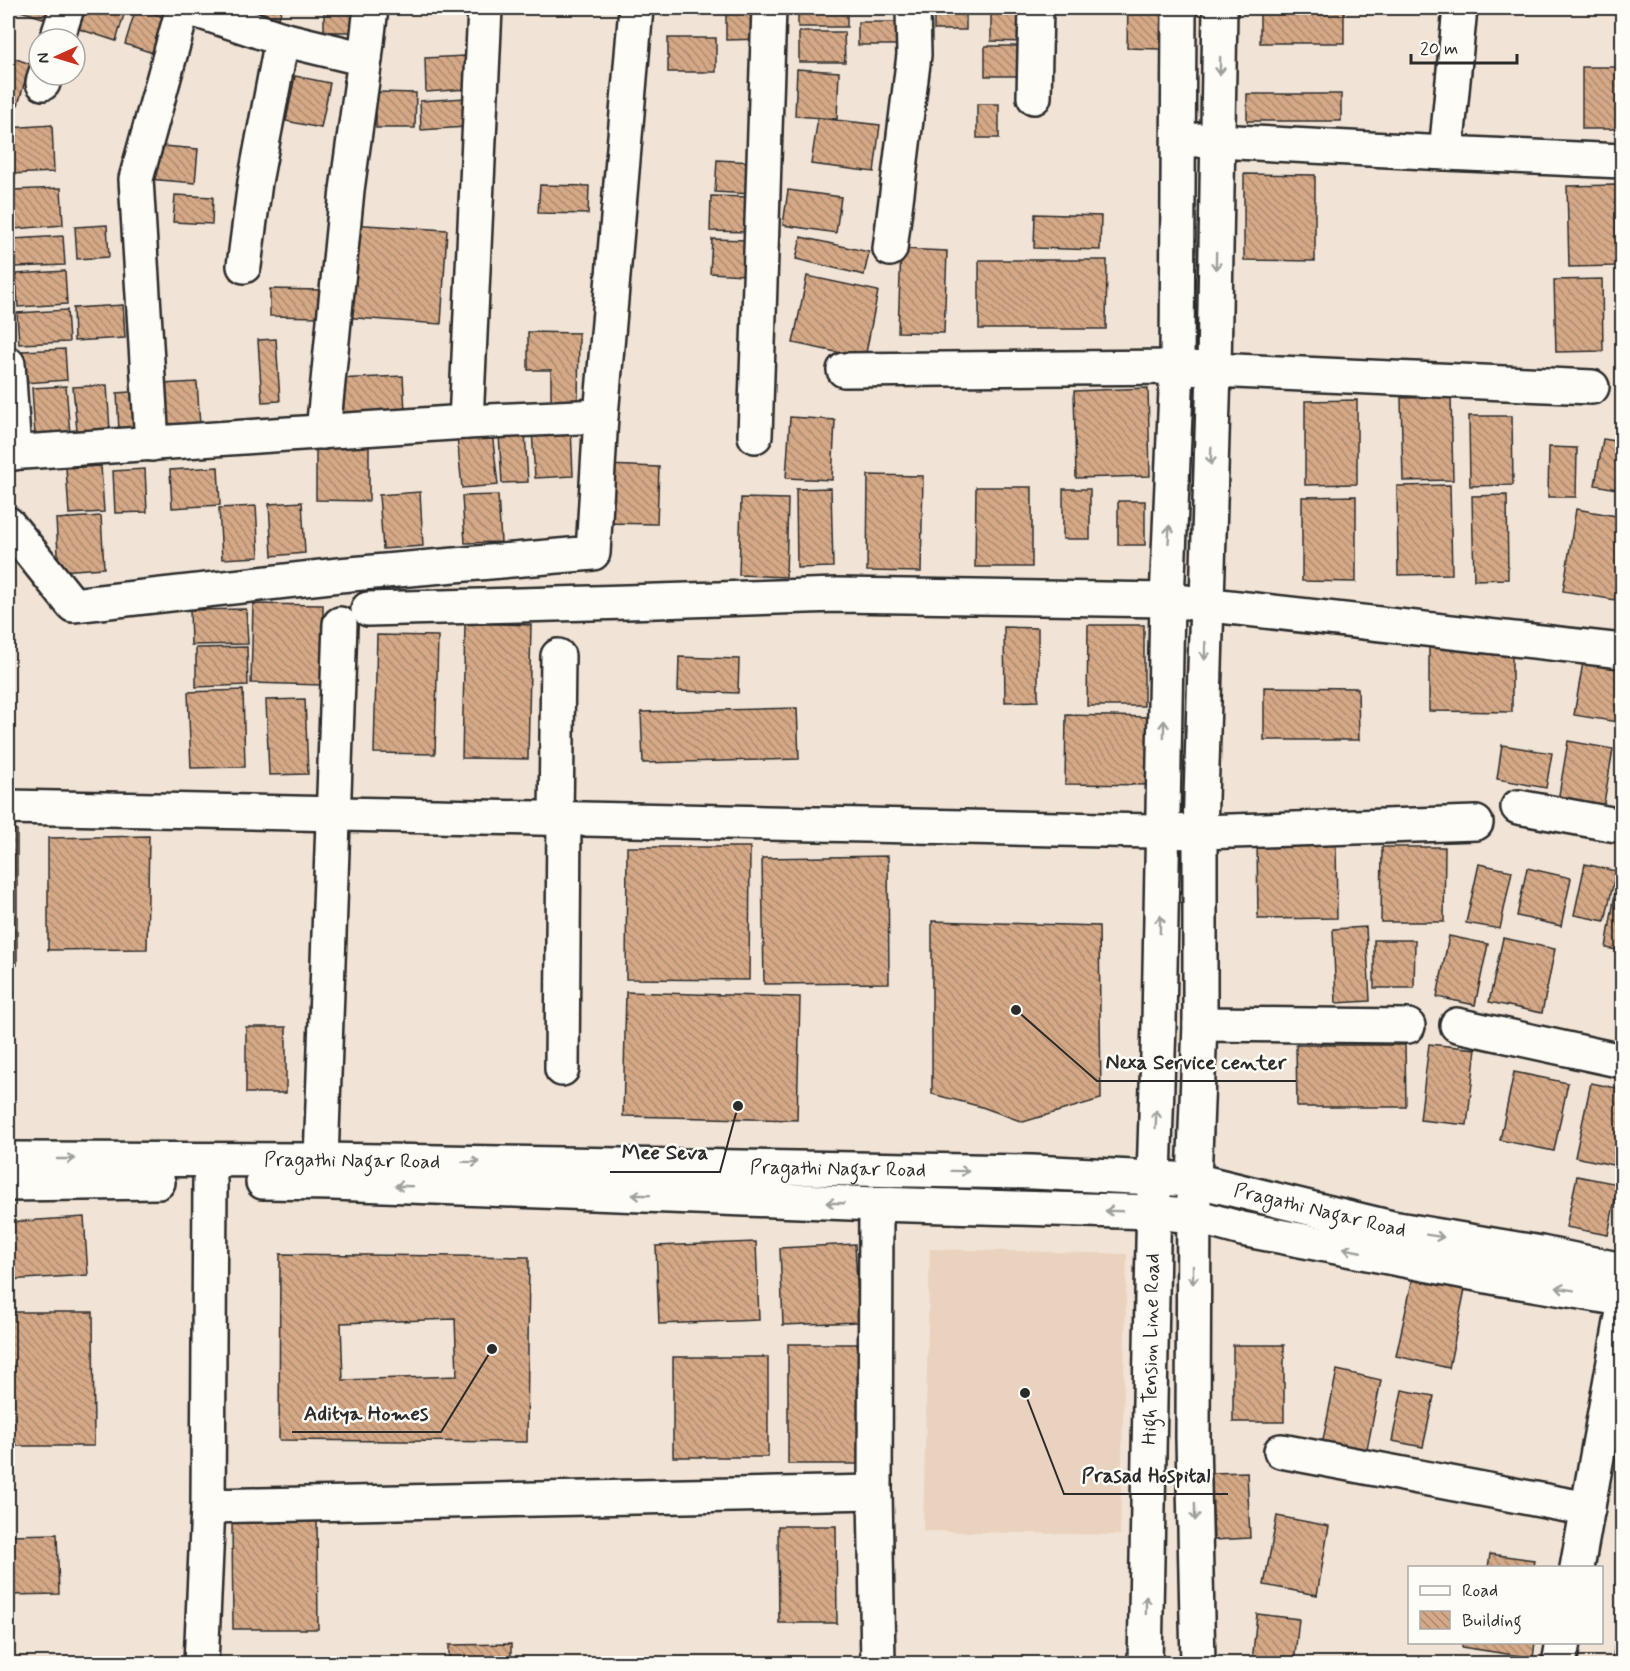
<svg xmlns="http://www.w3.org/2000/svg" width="1630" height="1671" viewBox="0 0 1630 1671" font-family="Mynerve,sans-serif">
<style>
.built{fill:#e9d2be}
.building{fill:url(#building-back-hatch);stroke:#2b2b2b;stroke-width:1.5;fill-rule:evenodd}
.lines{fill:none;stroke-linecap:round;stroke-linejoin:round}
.minor-casing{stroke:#2b2b2b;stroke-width:38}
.major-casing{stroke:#2b2b2b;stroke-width:38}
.minor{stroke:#fdfcf7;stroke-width:33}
.major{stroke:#fdfcf7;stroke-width:33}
.oneway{stroke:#9e9e9b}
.labels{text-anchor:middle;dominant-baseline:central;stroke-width:5;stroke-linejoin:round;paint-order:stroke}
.street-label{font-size:20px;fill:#2b2b2b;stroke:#fdfcf7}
.leader{fill:none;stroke:#2b2b2b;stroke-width:2}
.callout-dot{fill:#2b2b2b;stroke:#fdfcf7;stroke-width:2}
.callout-label{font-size:21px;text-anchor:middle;font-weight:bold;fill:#2b2b2b;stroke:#fdfcf7;stroke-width:5;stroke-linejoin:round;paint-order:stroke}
</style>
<defs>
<pattern id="building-back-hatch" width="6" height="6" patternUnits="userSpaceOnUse" patternTransform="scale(1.5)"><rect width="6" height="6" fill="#d5a987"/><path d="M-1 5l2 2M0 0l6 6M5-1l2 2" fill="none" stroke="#ad8a6f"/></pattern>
</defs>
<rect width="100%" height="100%" fill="#f1e3d5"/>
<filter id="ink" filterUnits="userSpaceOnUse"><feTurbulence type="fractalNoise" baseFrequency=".0167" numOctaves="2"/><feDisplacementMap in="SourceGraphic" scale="12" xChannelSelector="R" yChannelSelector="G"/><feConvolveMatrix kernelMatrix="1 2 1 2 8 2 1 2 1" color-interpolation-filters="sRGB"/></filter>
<g filter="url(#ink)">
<path class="built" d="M930,1249L1127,1254L1120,1535L923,1531Z"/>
<path class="building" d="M14,8H50L46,19L14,9Z
M86,8H126L116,41L79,29Z
M136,8L167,18L156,54L125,44Z
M248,8H282L279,18Z
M324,8H354V32H324Z
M726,8H762L763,39L726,40Z
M798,8H847V27H798Z
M1128,8H1161L1160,49L1127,48Z
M1260,8H1344V43H1260Z
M934,13H966V30H934Z
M991,13L1028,14V42L991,41Z
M858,22H899V45H858Z
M799,32H844L845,62H799Z
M668,38H716V72H668Z
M985,46H1026V76H985Z
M8,56L30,64L18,105L8,102Z
M465,56L467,89L426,92L425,58Z
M1582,67H1622V129H1582Z
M797,69L839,72L837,119L795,116Z
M295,76L330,83L321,128L286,121Z
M376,92L416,93L415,128H376Z
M1247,94H1341V121H1247Z
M465,98L466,127L421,130L420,101Z
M977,104H999V138H977Z
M818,118L880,125L874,172L811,164Z
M52,125L54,172L11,174L8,128Z
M151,145L198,149L195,183L148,179Z
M717,160L753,162L751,194L715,192Z
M1244,174L1315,175V261L1244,260Z
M540,185L589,186L588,214L538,213Z
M1616,185L1617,266L1569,267L1567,186Z
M61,188L63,225L14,229L12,190Z
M788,190L841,197L836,233L783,225Z
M175,195L213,197L212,224L173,222Z
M711,196L749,197L748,232L710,231Z
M1035,214L1101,216L1100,250L1034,248Z
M349,224L447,230L441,324L342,317Z
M107,225L109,257L77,259L75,227Z
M63,236L65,265L15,267L13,239Z
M801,237L869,252L864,275L796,259Z
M712,239L746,240L744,275L710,273Z
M901,249L947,251L944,333L898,332Z
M979,260H1107L1106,329H979Z
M65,271L67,304L18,307L16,274Z
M807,276L878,291L865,358L793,343Z
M1602,279L1603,351L1556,352L1554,280Z
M270,289L320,290V317L270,316Z
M123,305L125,338L74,341L73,308Z
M67,310L69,342L19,344L17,313Z
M528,332L579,333L578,404L551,403V370H528Z
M276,339L280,401L262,402L258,340Z
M65,349L67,380L24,383L22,351Z
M403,376L405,411L336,415L334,379Z
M197,382L200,426L163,428L161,384Z
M107,385L110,430L77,431L73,387Z
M66,386L70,434L35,436L32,388Z
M1148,388L1150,476L1076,478L1074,391Z
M143,391L145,430L119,431L117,393Z
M1451,397L1453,480L1403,481L1401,398Z
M1357,400V484L1305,485V401Z
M1469,416H1512L1513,485L1470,486Z
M790,417L835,420L832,480L786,478Z
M571,427L573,476L535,478L532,430Z
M492,432L498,485L462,488L457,436Z
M525,432L528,482L502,483L499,434Z
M1603,439L1622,442V490L1595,485Z
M316,447H369V501L316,500Z
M1549,447L1577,448L1576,497H1548Z
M605,465L659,467L657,524L603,523Z
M101,466L104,512L69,514L66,468Z
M218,467L220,505L172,508L170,470Z
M145,469L147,512L115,513L113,471Z
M868,475L923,476L921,572L867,571Z
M1450,485L1452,574L1398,575L1397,486Z
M976,487H1032V567H975Z
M831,488L833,567L797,568L796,489Z
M1063,489H1090V539H1063Z
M420,492L423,546L383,549L379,495Z
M498,495L501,542L465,543L462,496Z
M1507,495L1508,579L1474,580L1472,496Z
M1356,496V582L1302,581V497Z
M741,498L788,499L786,577L739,575Z
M1118,501H1145V545H1118Z
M302,502L305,553L272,556L269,504Z
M256,506L259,557L222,559L219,508Z
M1576,509L1622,517V553L1615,600L1563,591Z
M101,516L104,568L59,571L56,519Z
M253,604L323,605L322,685L251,683Z
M246,609L248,644L191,645L190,610Z
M465,623L531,625L528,759L462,758Z
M1088,625H1144V706H1087Z
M1004,627L1038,628V701L1005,702Z
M377,635L438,636L435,754L374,753Z
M1429,639H1512V712L1429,711Z
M247,647L248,685L196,687V648Z
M679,657L739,659L738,693L678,691Z
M1583,662L1622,669V687L1617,722L1574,715Z
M1264,687L1358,688L1359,740H1264Z
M243,690L245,767L191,768L188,692Z
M305,699L308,774L269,775L266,700Z
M797,708L799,759L643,763L641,712Z
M1066,715L1152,717L1151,785L1065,784Z
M1568,741L1613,749L1603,809L1558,801Z
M1502,745L1552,753L1546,788L1497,779Z
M8,830H17V965H8Z
M149,836L147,949L48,950V838Z
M1336,840L1337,918L1258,919L1257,841Z
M627,847H750L749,980L626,979Z
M1382,847H1445L1444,922H1381Z
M888,856L889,983L764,984L762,858Z
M1479,864L1512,871L1500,929L1466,923Z
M1585,864L1616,871L1605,921L1574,915Z
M1527,868L1571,878L1561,926L1517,916Z
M1618,875H1622V951L1606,948Z
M932,921L1099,926L1101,1099L1023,1122L982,1107L932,1094Z
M1366,927L1370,1001L1336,1003L1333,929Z
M1449,936L1488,944L1475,1005L1437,997Z
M1503,938L1555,949L1542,1013L1489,1002Z
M1374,940H1415L1414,988H1374Z
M626,992L800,997L797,1120L623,1116Z
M8,1008H12V1101H8Z
M246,1027H286V1093H246Z
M1429,1044L1476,1049L1467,1125L1420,1120Z
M1296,1045H1405L1406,1107H1297Z
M1514,1072L1568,1083L1554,1151L1500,1140Z
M1591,1083L1622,1089V1167L1575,1157Z
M1577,1176L1618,1184L1608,1235L1566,1227Z
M84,1217L88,1275L8,1280V1222Z
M756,1242L759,1320L659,1324L656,1246Z
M855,1244L859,1322L783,1325L780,1248Z
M280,1254L529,1257L527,1442L279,1440ZM455,1319L457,1376L343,1380L341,1323Z
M1413,1277L1465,1289L1449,1368L1396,1356Z
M8,1312H93L94,1446H8Z
M788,1344H869L870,1464H788Z
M1233,1345H1284V1422H1233Z
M673,1357H768V1457H673Z
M1337,1370L1381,1380L1366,1454L1322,1445Z
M1402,1390L1434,1396L1423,1447L1392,1441Z
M1247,1472L1250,1538L1214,1540L1211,1473Z
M1277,1516L1329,1526L1317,1595L1264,1585Z
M317,1519L318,1629H233L232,1520Z
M778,1526H836L837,1623H779Z
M57,1534L59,1594L8,1595V1535Z
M1490,1554L1534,1560L1533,1568H1488Z
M1257,1614L1299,1619L1294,1664L1252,1662Z
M1462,1642H1535L1533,1658L1462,1647Z
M1615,1643L1622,1645V1664H1612Z
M511,1644V1664H449V1645Z"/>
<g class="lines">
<g class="minor-casing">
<g id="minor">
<path d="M189,8L282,39L365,59L347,190L323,432"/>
<path id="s1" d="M1220,8L1214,370L1200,832V1024L1194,1180L1392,1228L1541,1253L1622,1270"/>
<path d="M57,39L67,8"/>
<path d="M365,59L371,8"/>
<path d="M43,83L45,75"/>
<path d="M1034,97L1036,8"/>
<path d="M1198,140L1446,153L1460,8"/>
<path d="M1446,153L1622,161"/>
<path d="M890,249L914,55L913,8"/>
<path d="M244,266L255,182L282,39"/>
<path d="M8,364L14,453"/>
<path d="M844,370L1177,367L1214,370L1592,387"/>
<path d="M466,422L485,8"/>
<path d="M755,436L769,8"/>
<path d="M152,444L136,179L183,8"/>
<path d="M8,453L466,422L601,416"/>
<path d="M8,524L73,605L339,575L593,553L601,416L636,8"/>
<path d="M368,609L627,602L837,595L1167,600L1622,651"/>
<path d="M8,807L1200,832L1476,823"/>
<path d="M1518,807L1622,826"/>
<path d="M556,819L558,656"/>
<path d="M1200,1024L1408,1026"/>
<path d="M1457,1025L1622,1061"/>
<path d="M562,1069L564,819"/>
<path d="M321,1160L340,624"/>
<path d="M1154,1177L1159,1023L1167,600L1177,367L1179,8"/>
<path d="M876,1204L875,1492L878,1664"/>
<path d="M1194,1216L1242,1229L1503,1279L1622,1299"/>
<path d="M1281,1451L1588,1509"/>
<path d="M208,1506L875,1492"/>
<path d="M1577,1568L1622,1317"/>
<path d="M201,1664L208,1506L210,1181"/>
<path d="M1559,1664L1563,1642"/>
</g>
</g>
<g class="major-casing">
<g id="major">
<path id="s2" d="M8,1159L321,1160L1032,1172L1194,1180L1193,1438L1198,1664"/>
<path d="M263,1182L333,1183L876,1204L1154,1212L1194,1216"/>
<path d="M8,1184L158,1182"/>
<path id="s3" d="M1145,1664L1154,1191"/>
</g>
</g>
<use href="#minor" class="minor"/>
<use href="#major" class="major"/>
</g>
<defs><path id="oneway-shaft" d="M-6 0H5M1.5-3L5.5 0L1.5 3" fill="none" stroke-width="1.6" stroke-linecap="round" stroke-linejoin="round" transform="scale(1.5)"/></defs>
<g class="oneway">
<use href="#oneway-shaft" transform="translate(1220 66) rotate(91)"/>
<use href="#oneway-shaft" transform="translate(1216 261) rotate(91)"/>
<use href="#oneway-shaft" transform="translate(1211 456) rotate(92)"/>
<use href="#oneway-shaft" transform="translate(1169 534) rotate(-87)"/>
<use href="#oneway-shaft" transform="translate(1205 651) rotate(92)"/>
<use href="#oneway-shaft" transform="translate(1164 729) rotate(-89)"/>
<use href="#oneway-shaft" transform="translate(1160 924) rotate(-89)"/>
<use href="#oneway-shaft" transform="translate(1156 1119) rotate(-88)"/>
<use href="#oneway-shaft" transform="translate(66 1159)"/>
<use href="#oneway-shaft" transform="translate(471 1162) rotate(1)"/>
<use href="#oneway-shaft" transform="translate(960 1171) rotate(1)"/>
<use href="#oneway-shaft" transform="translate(404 1186) rotate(-178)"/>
<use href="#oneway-shaft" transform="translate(641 1195) rotate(-178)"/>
<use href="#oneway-shaft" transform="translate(835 1203) rotate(-178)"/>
<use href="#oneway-shaft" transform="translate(1114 1211) rotate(-178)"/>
<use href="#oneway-shaft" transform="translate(1435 1236) rotate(9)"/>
<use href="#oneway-shaft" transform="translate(1352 1250) rotate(-169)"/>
<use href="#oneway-shaft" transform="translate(1193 1275) rotate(90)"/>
<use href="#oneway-shaft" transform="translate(1565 1289) rotate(-171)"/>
<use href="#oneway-shaft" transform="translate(1195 1512) rotate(89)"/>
<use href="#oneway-shaft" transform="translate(1146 1605) rotate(-89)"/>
</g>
</g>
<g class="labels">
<g class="street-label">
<text stroke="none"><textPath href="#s2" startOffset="344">Pragathi Nagar Road</textPath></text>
<text stroke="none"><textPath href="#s2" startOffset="830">Pragathi Nagar Road</textPath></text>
<text stroke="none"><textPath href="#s1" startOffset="1302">Pragathi Nagar Road</textPath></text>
<text stroke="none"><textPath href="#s3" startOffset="315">High Tension Line Road</textPath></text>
</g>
</g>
<path class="leader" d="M1016 1010L1097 1081H1296M738 1106L720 1172H610M492 1349L441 1432H292M1025 1393L1064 1494H1228"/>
<g class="callout-dot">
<circle cx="1016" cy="1010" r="6"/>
<circle cx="738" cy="1106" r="6"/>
<circle cx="492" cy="1349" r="6"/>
<circle cx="1025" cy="1393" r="6"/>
</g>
<g class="callout-label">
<text x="1196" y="1069">Nexa Service center</text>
<text x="665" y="1159">Mee Seva</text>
<text x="366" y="1420">Aditya Homes</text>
<text x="1146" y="1482">Prasad Hospital</text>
</g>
<rect width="1630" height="1671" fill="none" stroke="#fdfcf7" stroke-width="30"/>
<rect x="15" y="15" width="1600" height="1641" fill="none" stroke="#2b2b2b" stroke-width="2" filter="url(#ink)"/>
<rect x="1408" y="1566" width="195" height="78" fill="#fdfcf7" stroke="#a9a8a5" stroke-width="1.5"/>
<rect x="1420" y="1586" width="30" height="9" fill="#fdfcf7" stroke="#a9a8a5" stroke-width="1.5"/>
<text x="1462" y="1596" font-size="18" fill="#2b2b2b">Road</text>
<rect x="1420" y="1611" width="30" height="18" fill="url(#building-back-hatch)" stroke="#a9a8a5" stroke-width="1.5"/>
<text x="1462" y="1626" font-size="18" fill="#2b2b2b">Building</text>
<g transform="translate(57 57) rotate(266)"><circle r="28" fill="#fdfcf7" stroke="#a9a8a5" stroke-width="1.5"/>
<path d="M0-4.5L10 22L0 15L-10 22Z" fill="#c8321e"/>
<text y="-9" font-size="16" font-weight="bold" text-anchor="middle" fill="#2b2b2b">N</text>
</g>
<path d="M1411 54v9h106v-9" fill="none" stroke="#2b2b2b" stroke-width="3"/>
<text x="1420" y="54" font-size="18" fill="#2b2b2b" stroke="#fdfcf7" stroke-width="4.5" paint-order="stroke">20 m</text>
</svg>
